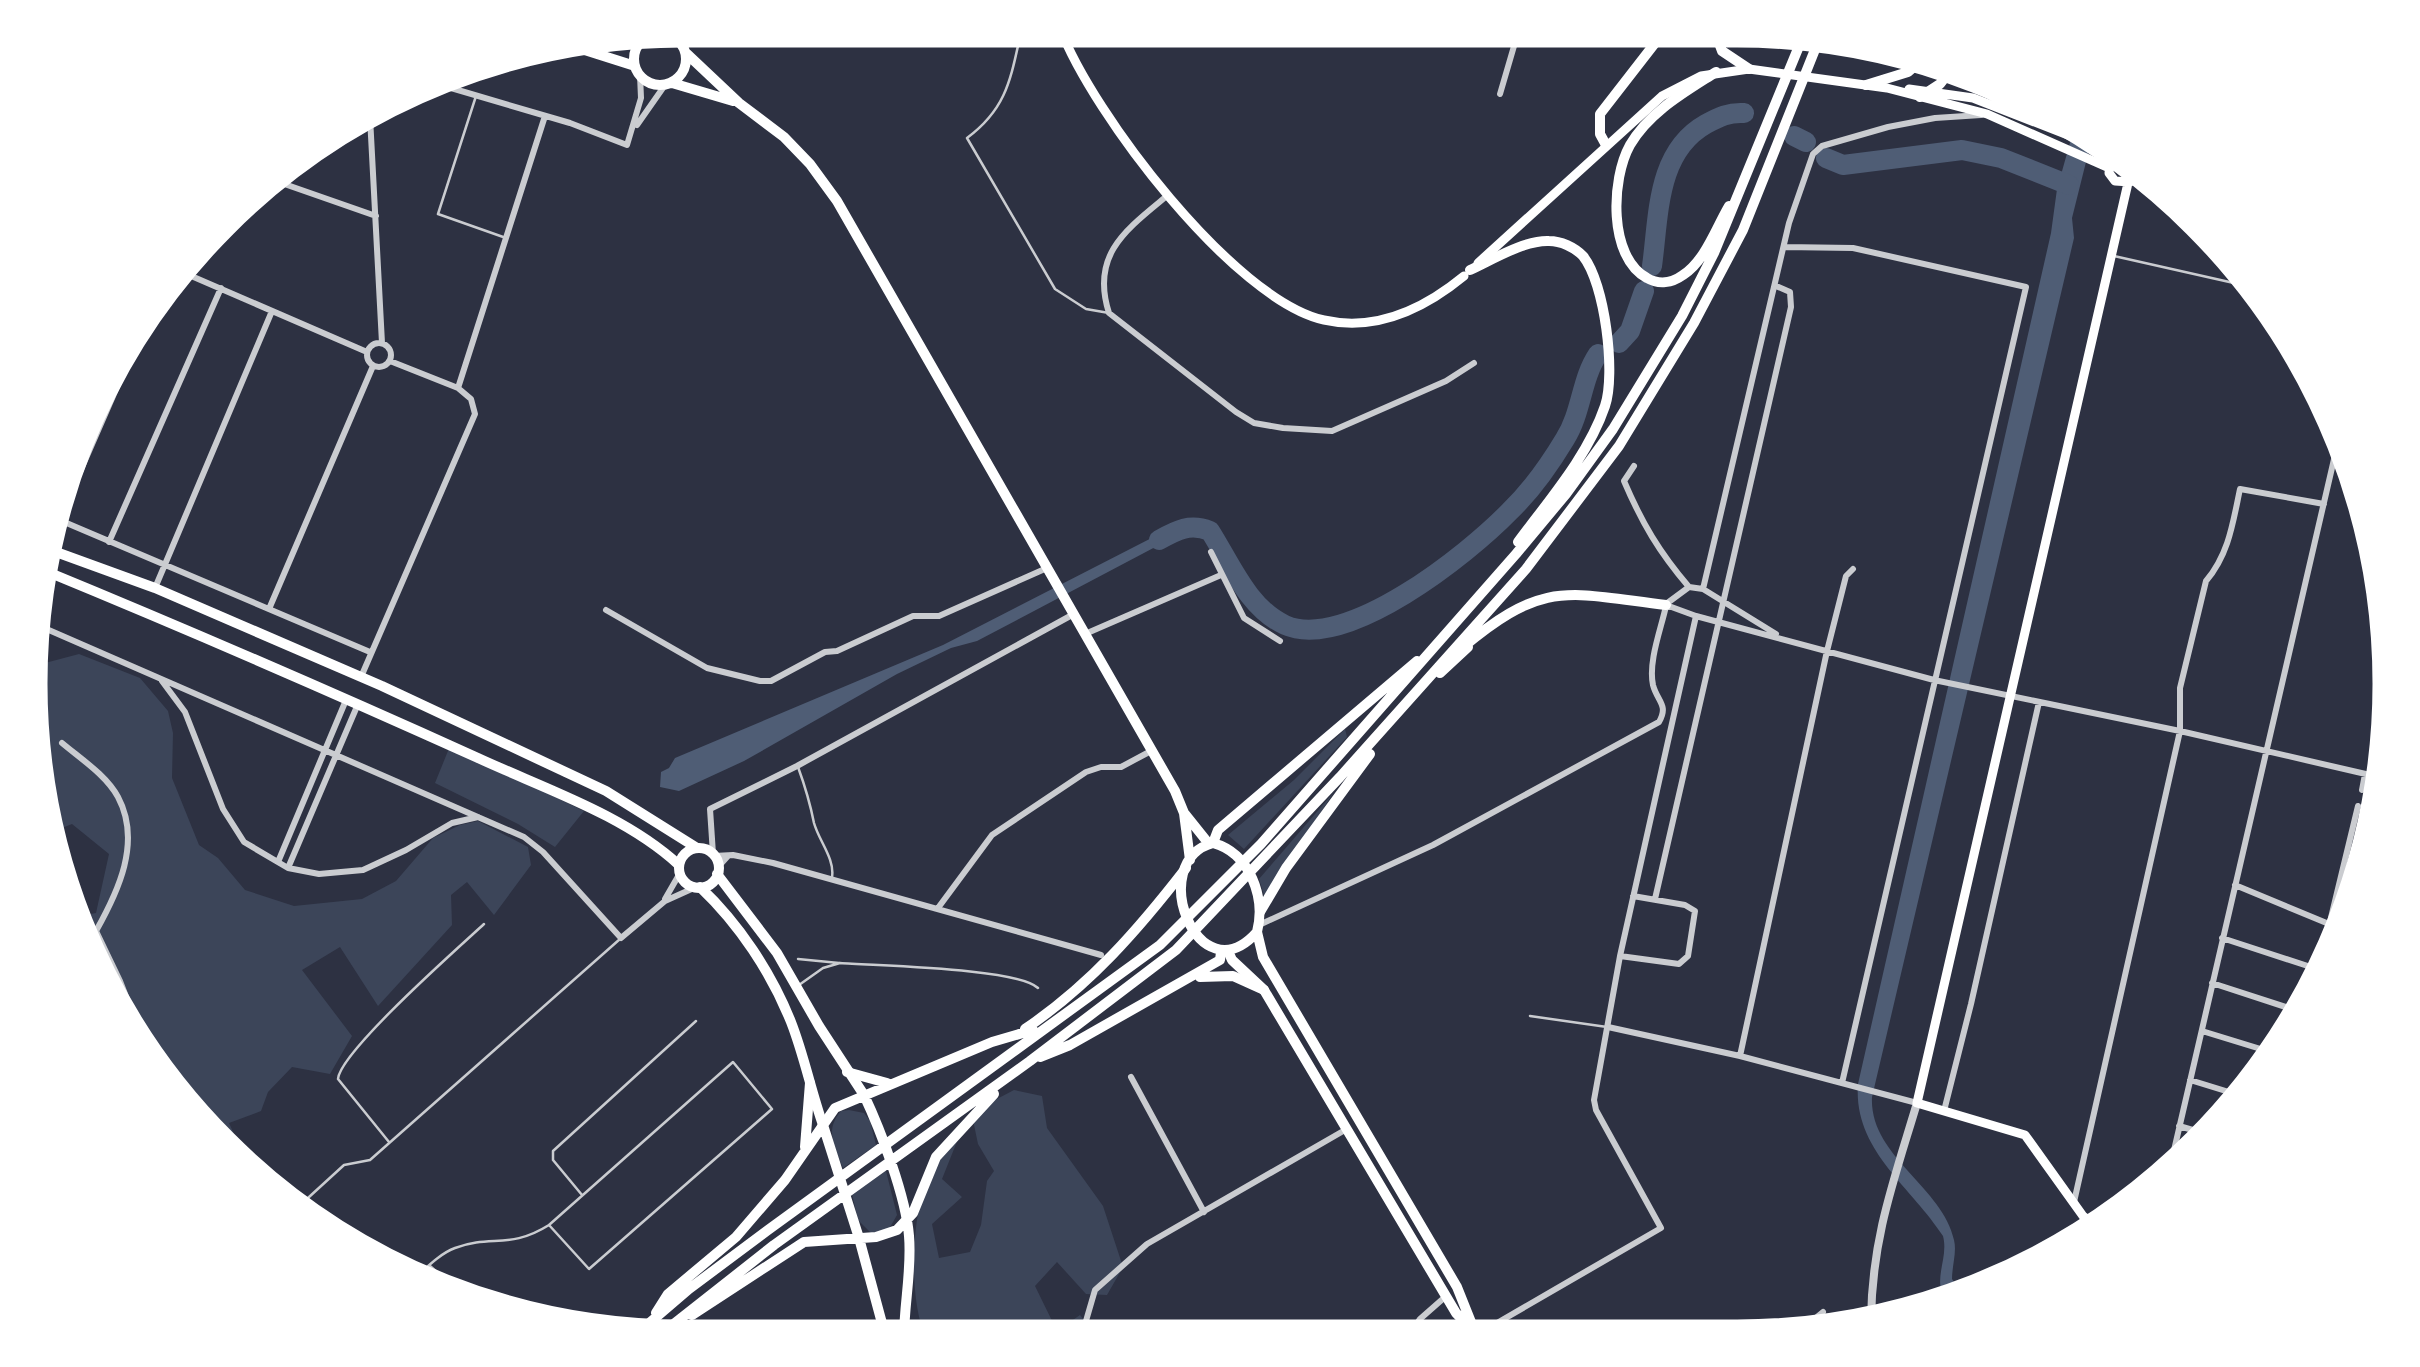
<svg xmlns="http://www.w3.org/2000/svg" width="2420" height="1367" viewBox="0 0 2420 1367" font-family="Inter,sans-serif">
<style>
.green{fill:#3c4559}
.water{fill:#4f5d75}
.lines{fill:none;stroke-linecap:round;stroke-linejoin:round}
.river{stroke:#4f5d75;stroke-width:20}
.service{stroke:#caccd0;stroke-width:2.5}
.minor{stroke:#caccd0;stroke-width:6}
.tertiary{stroke:#caccd0;stroke-width:8}
.secondary{stroke:#fff;stroke-width:9}
.primary{stroke:#fff;stroke-width:10}
.trunk{stroke:#fff;stroke-width:10}
.rim{fill:none;stroke:#fff;stroke-width:5}
</style>
<rect width="100%" height="100%" fill="#2d3142"/>
<path class="green" d="M79,654L140,678L168,711L173,733L172,778L199,845L218,858L245,890L294,906L362,899L396,881L433,838L460,825L478,821L528,847L531,865L494,915L467,882L451,895L452,925L378,1006L340,947L302,970L352,1036L330,1074L292,1067L268,1092L261,1111L229,1123L246,1160L163,1083L74,917L96,913L109,854L72,824L52,832L28,684L30,667Z
M1345,729L1347,737L1244,849L1228,835L1294,780Z
M450,746L584,811L555,847L518,824L435,783Z
M1334,792L1265,898L1259,879Z
M1014,1090L1042,1096L1047,1128L1103,1206L1123,1267L1107,1295L1086,1294L1057,1262L1035,1286L1057,1331L1080,1315L1090,1328L1084,1338L971,1336L926,1338C907,1297 911,1203 934,1164C940,1153 952,1143 960,1134L942,1179L962,1197L932,1224L939,1258L970,1252L981,1225L987,1181L994,1171L978,1144L973,1120L995,1100Z
M849,1110L864,1113L870,1121L876,1145L843,1168C835,1148 824,1130 841,1111Z
M886,1171L897,1215L889,1229L871,1233L858,1220L852,1194Z"/>
<path class="water" d="M2075,125L2093,134L2072,218L2074,238L1872,1097C1869,1156 1943,1187 1954,1240C1957,1252 1952,1266 1952,1279L1958,1288L1971,1294L1956,1301L1941,1290C1937,1272 1948,1255 1943,1236C1911,1186 1853,1150 1858,1084L2051,233L2057,189Z
M1173,527H1183L1178,535L977,641L951,648L897,674L744,761L679,791L660,787L661,772L669,768L675,758L943,645Z"/>
<g class="lines">
<path class="river" d="M1794,136L1806,142
M1826,158L1843,165L1962,150L2001,158L2069,185
M1652,266C1659,216 1656,152 1706,124C1719,117 1729,112 1744,113
M1619,343L1630,331L1644,291
M1159,540C1177,530 1190,523 1210,531C1231,564 1248,608 1285,625C1346,652 1468,554 1509,512C1530,492 1550,464 1565,439C1582,412 1581,379 1598,354"/>
<path class="service" d="M1022,28C1011,75 1009,107 967,138L1055,289L1086,309L1109,313
M476,96L438,214L506,238
M2114,256L2256,288
M798,767C805,786 810,803 814,823C819,841 835,859 832,877
M798,959L839,963
M799,985L823,968L840,963C877,966 1017,968 1038,988
M1530,1016L1607,1027
M389,1142L338,1079C340,1052 458,948 484,924
M582,1195L553,1160V1151L696,1021
M297,1208L344,1165L370,1160L620,939
M430,1266L451,1284L506,1304
M416,1277C427,1267 441,1253 455,1248C492,1234 509,1250 549,1225L733,1062L772,1109L589,1269L549,1225"/>
<path class="minor" d="M434,83L570,123L627,145L641,98L640,75
M1500,94L1519,29
M370,117L382,343
M637,125L665,85
M2056,129L2059,117
M270,179L376,216
M2132,181L2160,186
M1168,195C1127,229 1090,254 1109,313L1236,412L1254,423L1283,428L1332,431L1446,381L1474,363
M1784,247L1853,248L2026,287L1842,1083
M182,272L367,352
M367 355a12 12 0 1 1 24 0a12 12 0 1 1-24 0Z
M458,388L545,116
M1634,466L1624,481C1642,523 1659,552 1689,587L1703,589L1776,634
M50,516L370,652
M59,520L154,302
M109,542L221,288
M1211,552L1244,618L1280,641
M155,588L272,311
M1703,589L1789,223L1813,154L1822,146L1888,127L1935,118L1981,115
M1666,604L1689,587
M1666,605L1696,616L1934,680L2180,731L2383,778
M269,609L373,366
M606,610L707,668L760,681H771L825,652L837,651L913,616H939L1047,568
M35,624L524,837L543,852L621,938L665,901L696,887
M1085,634L1221,575
M361,677L475,414L471,399L458,388L390,361
M162,681L185,712L223,809L244,842L288,868L319,874L363,870L406,850L452,823L478,817
M62,743C81,759 106,775 118,797C142,842 118,892 96,931
M2362,790L2365,774
M713,854L710,809L797,766L1072,615
M714,856L733,855L773,863L1101,955
M278,862L346,700
M718,867L728,856
M288,868L358,704
M2235,885L2329,924
M665,899L680,873
M1655,899L1791,307L1790,292L1776,286
M69,908L96,931L120,981L150,1058
M938,908L992,835L1086,772L1101,767H1121L1151,751
M1259,925L1433,845L1659,722C1669,705 1657,701 1653,685C1648,662 1661,629 1666,606
M2328,929L2343,934
M2222,938L2317,969
M1620,956L1679,964L1688,956L1695,911L1685,905L1633,896
M2212,983L2301,1012
M2314,988L2358,806
M1608,1027L1740,1056L1917,1103
M2202,1031L2277,1054
M1740,1056L1827,651L1846,576L1853,569
M1131,1077L1204,1212
M2190,1080L2242,1096
M1944,1111L1971,1004L2039,702
M2179,1126L2210,1135
M2169,1172L2341,429
M2074,1202L2180,731V688L2206,581C2229,554 2233,522 2240,489L2324,504
M1478,1334L1661,1228L1596,1110L1594,1100L1620,956L1696,616
M1795,1335L1823,1312
M1081,1338L1095,1290L1147,1244L1345,1130
M1407,1338L1420,1319L1445,1297"/>
<path class="tertiary" d="M1871,1320C1872,1238 1894,1180 1917,1103"/>
<path class="secondary" d="M1060,28C1092,113 1234,300 1324,320C1377,332 1425,308 1464,276
M1909,89L1973,98L2119,155
M2121,155L2110,164L2109,173L2115,181L2130,182L2138,168
M1478,263L1662,96L1701,76L1749,69L1887,88L1987,114L2109,168
M2097,1227L2083,1216L2025,1135L1917,1103L2128,183"/>
<path class="primary" d="M634 59a26 26 0 1 1 52 0a26 26 0 1 1-52 0Z
M607,40L638,45
M572,46L635,66
M686,53L739,103L784,137L810,164L837,201L1175,791L1184,813L1190,860
M672,83L733,101
M45,548L155,588L382,686L606,791L697,848
M43,570C189,630 334,693 478,758C545,789 625,815 679,865
M1185,814L1209,844
M1213,843C1250,853 1266,898 1257,932C1198,998 1145,861 1213,843Z
M679 868a20 20 0 1 1 40 0a20 20 0 1 1-40 0Z
M717,874L777,953L819,1026L864,1095
M700,887C739,924 771,972 791,1022C804,1055 811,1091 823,1125
M1257,932L1263,957L1457,1287L1473,1327
M1228,951L1232,960L1264,990L1456,1313L1480,1338"/>
<path class="trunk" d="M1714,29L1722,51L1749,69
M1716,72C1685,92 1649,112 1630,145C1611,179 1608,257 1647,278C1659,285 1672,283 1683,275C1705,261 1716,228 1729,206
M1974,75L1986,92L2035,121
M1866,85L1908,72L1924,58
M1920,97L1940,84L1954,66
M1606,145L1600,134V114L1666,29
M1470,270C1492,260 1524,240 1549,241C1561,241 1574,247 1583,256C1605,283 1616,374 1605,406C1588,456 1549,500 1518,542
M1462,648C1544,579 1567,593 1666,605
M1440,673L1468,647
M1213,843L1218,830L1417,661
M1260,912L1286,868L1370,754
M1200,977L1233,976L1264,990
M1025,1029C1090,985 1138,930 1186,868
M1040,1057L1070,1045L1220,960L1221,952
M847,1072L887,1083
M864,1095C881,1131 906,1197 909,1236C912,1270 904,1304 904,1338
M823,1125L859,1238L886,1338
M805,1147L810,1083
M656,1313L668,1294L736,1237L785,1180L835,1108L992,1042L1033,1030
M692,1315L804,1242L876,1237L897,1230L913,1213L936,1157L994,1094
M633,1337L689,1289L768,1230L1160,945L1261,844L1516,554L1566,494L1613,429L1682,316L1714,253L1804,34
M656,1338L774,1245L1030,1061L1176,950L1340,777L1526,569L1619,446L1694,323L1743,230L1820,37"/>
</g>
<path d="M0 0H2420V1367H0ZM683 45H1737A638 638 0 0 1 2375 683V684A638 638 0 0 1 1737 1322H683A638 638 0 0 1 45 684V683A638 638 0 0 1 683 45Z" fill="#fff" fill-rule="evenodd"/>
<path class="rim" d="M683 45H1737A638 638 0 0 1 2375 683V684A638 638 0 0 1 1737 1322H683A638 638 0 0 1 45 684V683A638 638 0 0 1 683 45Z"/>
</svg>
